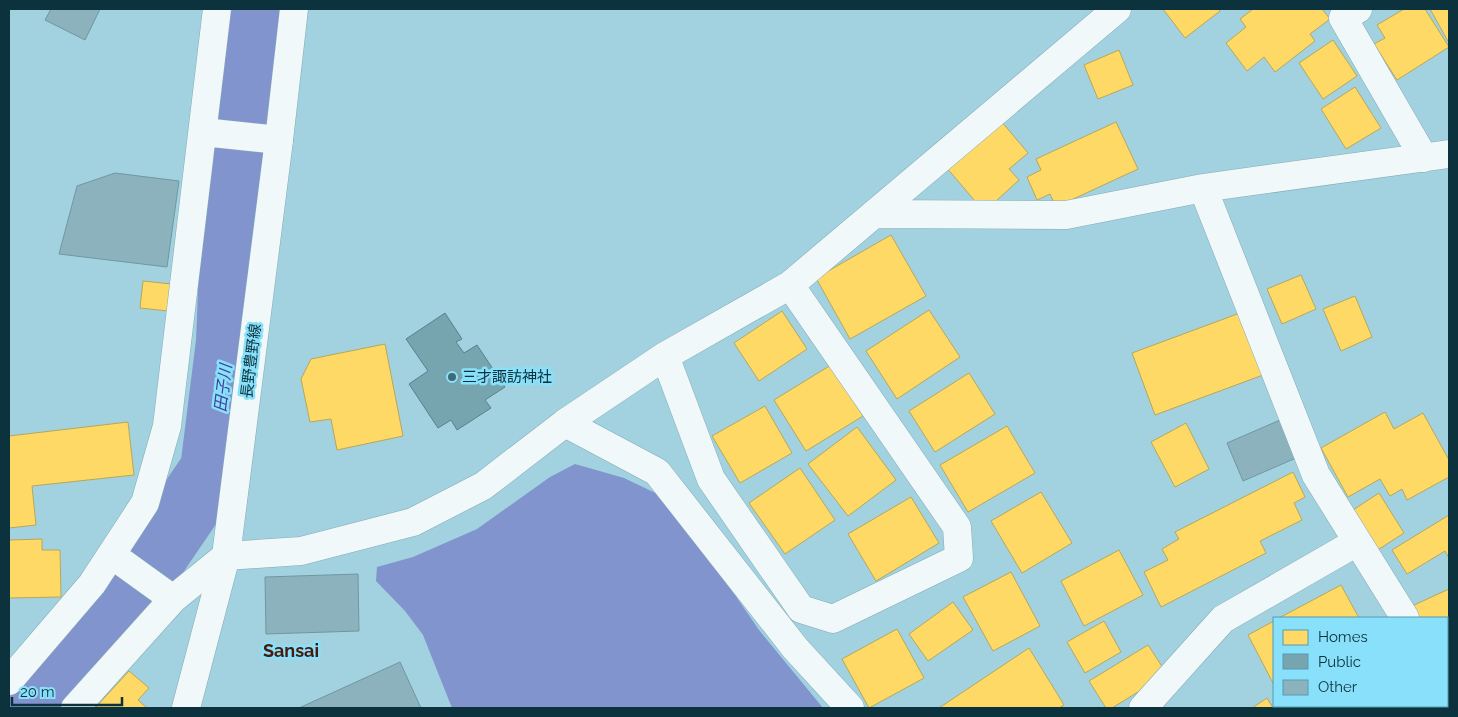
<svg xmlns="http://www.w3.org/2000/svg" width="1458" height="717" viewBox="0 0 1458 717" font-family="Raleway,'Noto Sans JP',sans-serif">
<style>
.water{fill:#8194cd}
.homes{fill:#ffd966;stroke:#b6a75a}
.public{fill:#76a5af;stroke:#56828d}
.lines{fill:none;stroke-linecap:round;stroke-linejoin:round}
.river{stroke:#8194cd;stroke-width:66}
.building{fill:#8cb3bd;stroke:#6e97a1}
.minor-casing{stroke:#83aab6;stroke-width:29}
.secondary-casing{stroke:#83aab6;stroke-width:29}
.minor{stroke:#f1f8fa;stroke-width:28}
.secondary{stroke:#f1f8fa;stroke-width:28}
.poi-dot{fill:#406a76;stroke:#88e0fa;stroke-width:2}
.labels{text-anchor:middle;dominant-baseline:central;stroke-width:5;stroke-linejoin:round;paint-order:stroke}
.street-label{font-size:15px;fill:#0b323d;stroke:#88e0fa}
.poi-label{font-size:15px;fill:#0b323d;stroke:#88e0fa;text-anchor:start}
.water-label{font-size:16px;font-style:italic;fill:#3f3e99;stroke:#88e0fa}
.quarter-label{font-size:18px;font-weight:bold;fill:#4a1907;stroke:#88e0fa}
</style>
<rect width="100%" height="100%" fill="#a2d2e0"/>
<path class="water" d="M575,464L624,478L670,500L759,630L823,708H452L423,635L405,611L376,581L377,567L413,557L477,529L550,477Z"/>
<path class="homes" d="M1163,9H1218L1220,11L1185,38Z
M1253,9H1322L1330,19L1310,34L1315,41L1275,72L1264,57L1247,71L1226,43L1246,27L1240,19Z
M1404,9H1425L1449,47L1397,80L1374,44L1385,38L1377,25Z
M1430,9H1449V43Z
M1333,40L1357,76L1323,99L1299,63Z
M1119,50L1133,85L1098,99L1084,65Z
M1355,87L1381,128L1346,149L1321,109Z
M1001,121L1028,153L1009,169L1019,180L996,201H975L946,167Z
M1116,122L1138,169L1056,207L1050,194L1037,200L1027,177L1041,170L1036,159Z
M891,235L926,296L850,339L816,278Z
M1301,275L1316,309L1282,324L1267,289Z
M143,281L171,284L168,311L140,308Z
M1355,296L1372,337L1341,351L1323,309Z
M929,310L960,357L897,399L866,351Z
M782,311L807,349L759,381L734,343Z
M1240,313L1263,375L1155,415L1132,353Z
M385,344L403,436L337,450L331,419L310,422L301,379L311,359Z
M831,365L863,416L806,451L774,400Z
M969,373L995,414L935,452L909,411Z
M765,406L792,453L740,483L712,436Z
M1385,412L1394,429L1423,413L1449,460V477L1407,500L1402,489L1390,496L1380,479L1348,497L1321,448Z
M128,422L134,475L32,486L36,525L9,528V436Z
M1186,423L1209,469L1175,487L1151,442Z
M1007,426L1035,473L968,512L940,465Z
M857,427L896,480L848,516L808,464Z
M800,468L835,520L785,554L749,503Z
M1293,472L1305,497L1294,503L1302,520L1260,541L1266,553L1161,607L1144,572L1168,560L1162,549L1179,539L1175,532Z
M1041,492L1072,543L1022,573L991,521Z
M1379,493L1404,533L1376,551L1350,512Z
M911,497L939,543L876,581L848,534Z
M1449,515V558L1445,551L1407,574L1392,550Z
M42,539V550H60L61,597L9,598V540Z
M1119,550L1143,595L1084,626L1061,581Z
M1011,572L1040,626L993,651L963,597Z
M1341,585L1359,618H1279Z
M1449,589V650L1447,651V618H1418L1412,606Z
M953,602L973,630L928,661L909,634Z
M1104,621L1121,652L1085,673L1067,642Z
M1274,621V685L1248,635Z
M897,629L924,678L869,708L842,659Z
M1148,645L1167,674L1112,708H1106L1089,681Z
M1029,648L1064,705L1059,708H939Z
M129,671L149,688L138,700L147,708H95Z
M1267,698L1273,708L1277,706H1300L1302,708H1252Z
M1373,706H1414L1408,708H1374Z"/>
<path class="public" d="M445,313L462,339L456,342L464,353L477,345L505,387L485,400L491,408L457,430L451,420L438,428L409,384L428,371L406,339Z"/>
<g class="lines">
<path class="river" d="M36,708L104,630L213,470L229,342L237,135L253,9"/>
</g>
<path class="building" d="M51,9H100L85,40L45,20Z
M115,173L179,181L167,267L59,254L77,186Z
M1287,417L1303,455L1243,481L1227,443Z
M358,574L359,631L266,634L265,577Z
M400,662L421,708H299Z"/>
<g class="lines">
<g class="minor-casing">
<path id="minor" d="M1358,9L1343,18L1424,158
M203,132L279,140
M1203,188L1316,475L1405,618
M874,214L1066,215L1203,188L1449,154
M665,356L711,479L801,609L833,619L959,558L957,527L790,285
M565,423L657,472L795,648L850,708
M112,555L173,599
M9,681L92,584L145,503L167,426L217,9
M1443,706L1445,708
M75,708L173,599L226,556L301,551L413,522L483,486L565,423L665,356L790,285L1117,9
M1143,708L1223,619L1357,542"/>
</g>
<g class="secondary-casing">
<path id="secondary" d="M186,708L226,556L279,140L294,9"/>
</g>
<use href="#minor" class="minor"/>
<use href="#secondary" class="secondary"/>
</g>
<circle class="poi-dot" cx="452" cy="377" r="5"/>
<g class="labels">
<g class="street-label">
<text transform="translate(251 361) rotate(-83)">長野豊野線</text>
</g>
<g class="poi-label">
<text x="462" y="377">三才諏訪神社</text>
</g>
<g class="water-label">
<text transform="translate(223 388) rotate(-83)">田子川</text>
</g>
<g class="quarter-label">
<text x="291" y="650">Sansai</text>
</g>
</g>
<rect width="1458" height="717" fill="none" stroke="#0b323d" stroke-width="20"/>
<rect x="1273" y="617" width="175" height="90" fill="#88e0fa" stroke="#569aae"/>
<rect x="1283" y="630" width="25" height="15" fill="#ffd966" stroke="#569aae"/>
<text x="1318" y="642" font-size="15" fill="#0b323d">Homes</text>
<rect x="1283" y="654" width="25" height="15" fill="#76a5af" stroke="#569aae"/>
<text x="1318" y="667" font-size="15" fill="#0b323d">Public</text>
<rect x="1283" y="680" width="25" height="15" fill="#8cb3bd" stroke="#569aae"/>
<text x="1318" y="692" font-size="15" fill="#0b323d">Other</text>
<path d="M12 697v8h110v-8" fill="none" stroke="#0b323d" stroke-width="2.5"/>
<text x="20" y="697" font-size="15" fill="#0b323d" stroke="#88e0fa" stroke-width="4" paint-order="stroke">20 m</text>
</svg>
